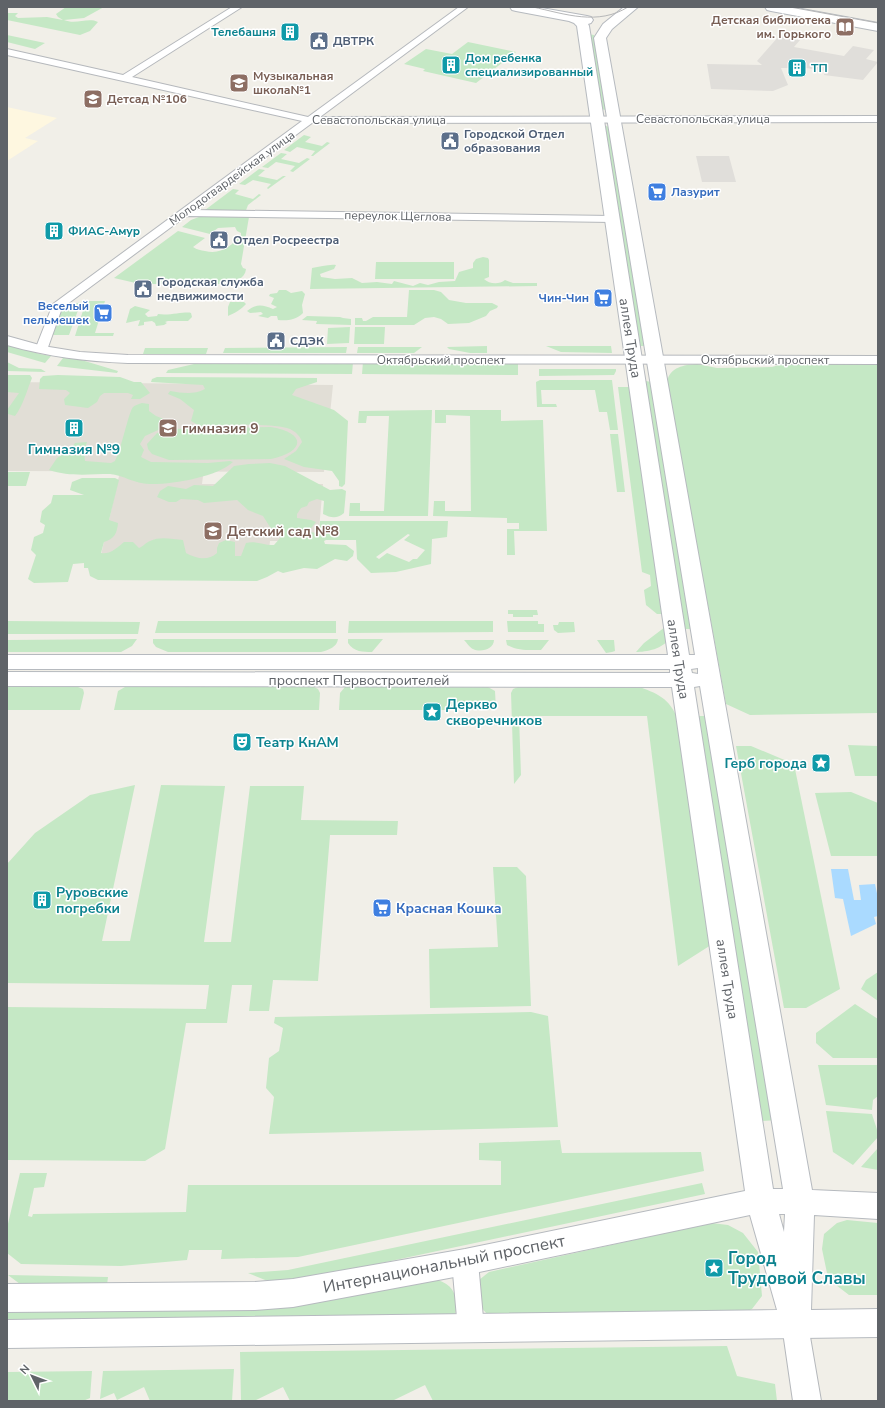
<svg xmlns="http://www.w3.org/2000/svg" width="885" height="1408" viewBox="0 0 885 1408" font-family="'Nunito Sans',sans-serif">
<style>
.commercial{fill:#fef7e0}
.industrial{fill:#e0deda}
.education{fill:#e1ded6}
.green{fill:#c5e8c5;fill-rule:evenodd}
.water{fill:#aadaff}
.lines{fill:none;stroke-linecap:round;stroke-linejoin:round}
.minor-casing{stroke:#b5b8bc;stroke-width:2}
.tertiary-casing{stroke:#b5b8bc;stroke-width:2}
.secondary-casing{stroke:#b6babf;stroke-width:2}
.minor{fill:#fff;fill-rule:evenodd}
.tertiary{fill:#fff;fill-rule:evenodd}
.secondary{fill:#fff;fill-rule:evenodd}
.tram{stroke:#b6b7b8;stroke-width:1}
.labels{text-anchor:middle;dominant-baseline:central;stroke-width:3;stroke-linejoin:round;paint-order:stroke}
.far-education-label{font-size:12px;font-weight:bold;fill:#785e54;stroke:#fff;text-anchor:start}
.far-culture-label{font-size:12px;font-weight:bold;fill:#0d838f;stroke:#fff;text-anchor:start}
.far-service-label{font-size:12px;font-weight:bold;fill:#4e5e75;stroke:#fff;text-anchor:start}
.far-street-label{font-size:12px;fill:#5f6368;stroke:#fff}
.far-shop-label{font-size:12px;font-weight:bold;fill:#366cbe;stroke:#fff;text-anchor:end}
.street-label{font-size:14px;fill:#5f6368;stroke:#fff}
.education-label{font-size:14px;font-weight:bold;fill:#785e54;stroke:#fff;text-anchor:start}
.culture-label{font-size:14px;font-weight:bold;fill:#0d838f;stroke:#fff;text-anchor:start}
.shop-label{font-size:14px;font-weight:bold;fill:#366cbe;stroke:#fff;text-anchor:start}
.near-culture-label{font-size:17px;font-weight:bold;fill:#0d838f;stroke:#fff;text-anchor:start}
.near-street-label{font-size:17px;fill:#5f6368;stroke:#fff}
</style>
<rect width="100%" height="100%" fill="#f1efe8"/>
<path class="commercial" d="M7,107L57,118L25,138L38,141L7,161Z"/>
<path class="industrial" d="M779,36L800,40L794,47L844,56L853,46L874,50L866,59L878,62L863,80L824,75L825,71L794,66L791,68H781L788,85L773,91L711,89L707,64L762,65L757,61Z
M696,156H729L736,182H702Z"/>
<path class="education" d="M7,382L333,385L324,472L7,471Z
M119,476H203L202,484H323L318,541H270L267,568H98Z"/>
<path class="green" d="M66,7H104L84,18L64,20C76,25 88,17 98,22L90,31L80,35L7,20V13H18L15,16L18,18L47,17L63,20L58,17L56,14Z
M588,34L594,35L607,109L606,110L600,109Z
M7,35L45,43L35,49L7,42Z
M468,42L516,52L476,83L423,71L425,69L404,64L426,49L452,54Z
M606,126L609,127L645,346H638L604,127Z
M304,135L311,137L305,142L322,146L327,142L330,143L313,156H311L315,151L297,147L290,152L284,150Z
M281,153L287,154L281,159L299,163L307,158L310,159L293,172L290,171L295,166L276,162L268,168L262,167Z
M259,169L265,170L258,176L277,180L283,176H286L268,189L267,188L271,184L253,180L245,185L239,184Z
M233,189L239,190L235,194L253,199L259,194L261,195L248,205L245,213L207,212L205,210Z
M204,215L249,217L241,264L243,268L246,269C245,279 235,282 225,284H140L114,278L178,231L205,238L193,247C197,250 201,250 205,251C221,255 231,246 241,235V233L237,231L235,227L218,228L210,234L182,227L191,220Z
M483,257L488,258L489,260V277L484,279C489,284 499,285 505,280L513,283H537V286L310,289L312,268C320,267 329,264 336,265L334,269L320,274L321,277L335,279L352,278L362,283L377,282L392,284L394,281L413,286L420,283L428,285L439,282L455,281L459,272L473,268V263L476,259Z
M376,262H454V279H375Z
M279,290H286L291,293L302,291L305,294L302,305L303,313C296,320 287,321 278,320L277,316H271L268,318L258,316L263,314L261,312L250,313L247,311C257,303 263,305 273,309L277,307L271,304L274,298L269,296L270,294L277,293Z
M409,290H434L441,292L449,300L466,303H492L498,306L497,308L490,311L486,316L469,323L448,324L441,319L434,317L425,318L414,325H355V318H362L363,321H366L373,317H407Z
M86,301H105L95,333H114L113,336H75Z
M81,302L69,335H52L61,308Z
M230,302H244L246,304C242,309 233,314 228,316V307Z
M135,306L150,310L145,314L148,317L157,316L158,314C169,316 186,311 191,313L192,317L188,321H168L165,322L167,323L164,325L156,326L155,323L152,321L144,322V325L138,326L140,320L126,323L130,309Z
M307,316L340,317L343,318L351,319V325L316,324L317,321L302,320Z
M350,327L349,343L327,344L328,328Z
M355,327H385L384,344H354Z
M9,345L40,354L51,356L45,363L7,352V348Z
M487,346V353H470L449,349L447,347Z
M546,346H611L612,353L561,352Z
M347,347L346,353H223L225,348Z
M358,347H422L414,353H357Z
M145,348H208L206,354H143Z
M63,358L78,359L118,371L117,373L57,366Z
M207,361L353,362L352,374L166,373L168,370Z
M7,362L19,368L41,369L46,372L7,371Z
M363,362H518V375L362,374Z
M697,364L717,368L772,367L782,364H878V713L750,715L726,704L667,381C671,367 683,365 697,364Z
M539,369H616V371L614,375L539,376Z
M7,375H30L32,378C27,390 23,406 15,416L8,414L7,410L19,393L7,392Z
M58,375L120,377L134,382H141L150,393L140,399H131L133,395L128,393H104L100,396L97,402L88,408L65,405L64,399L70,393L66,390L39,389L40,379L43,376Z
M157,377L317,378V382L296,389L292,395L334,410L348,421L345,484L342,487L339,486V481L332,471L304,467L284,459L296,451L302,442C300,436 296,432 290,429C273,422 221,426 200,426L191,421L194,410L180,399L168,394L170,391C183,393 193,395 205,389L203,385L151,382L152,379Z
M540,380H612L618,430H610L607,412H599L595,390H541L542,404H556L557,407H537L536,382Z
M646,381L651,382L691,629H684L644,382Z
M618,387H634L668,614H657L646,605L644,590L651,586L650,575L642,572Z
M142,403L149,404V411L156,416L169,421L167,426L145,436L140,444L144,450L141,457L151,462L208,463L230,461L233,462C217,477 171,485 149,484C135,484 123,475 110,474C90,474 69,477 49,470L57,458L69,451L75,443L87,442L84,451L85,461L111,463L115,461C121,450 129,411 133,407C135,405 139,404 142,403Z
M432,410L428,516H349L350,503H360V511H384L389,416H367L366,423H358L359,411Z
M435,410H501V421L543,420L547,531H514L515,555H507V529H519V523H507V518L433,516L434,501H445V511H471L470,416L446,415V423H435Z
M271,427C307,433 305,452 271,459L169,460L152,454L148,449L147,444L157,433L171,429Z
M610,434H618L625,492H617Z
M270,463L285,466L330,490L342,489L346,491L344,513C337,519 331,518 323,514L324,501L317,499L309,502L307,506L301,508L297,514V518L311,520L316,522L308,532L319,533L320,521H448L447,537L432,539L431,564L396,572L371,573L357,559L356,540H326L324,541L325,544L346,545L354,551L353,556L347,561L335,559L317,569L304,568L283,573L278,571L267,577L257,581L98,580L90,576L88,568H84V563L73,564L68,582L34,583L28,579L36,555L31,550L34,537L43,533L45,525L40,522L42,511L51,503L53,495H84L70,490L72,482L82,478H115L119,480L109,520L118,523C117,534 114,539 104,542L101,553C110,555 118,547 124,542H133L139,548C144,546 145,543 150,541C160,536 172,539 183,540L186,553C197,559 208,561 217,553V548L219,543L226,540L235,542V556H241L246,543C256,540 264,546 274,545L281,537L270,527L263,516L248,510L237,500L204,503L198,500L181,499L176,502H169L157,497L160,491L168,486L186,489L194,485L213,486L234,466L249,464ZM408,534L410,535L404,540L425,550L417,559H413L409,562L387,553L379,559L376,557Z
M7,472H30L26,486H7Z
M508,610H537L538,615H533V617H513V614H508Z
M7,621L140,622L138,634H7Z
M158,621H336V633H155Z
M349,621H493V632L348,633Z
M507,621H538V624H544V632H508Z
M559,622H574L575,632L558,633L554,630L553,625H558Z
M669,624C669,628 670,634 669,638C664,649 646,652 636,652L644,643Z
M137,639L132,646L121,652H7V640Z
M153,639H338C337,647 329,650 321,652H168L156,647L153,643Z
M348,639H383L372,652C363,652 354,652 348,643Z
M464,640H494C494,649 481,653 473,649C470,648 467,643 464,640Z
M506,640H549L541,650C529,650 518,651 507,645Z
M597,640H614L615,651L612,652L606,653Z
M636,686C657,693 670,698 678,720L711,945L678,966L647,716H519L521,775L514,784L511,693L513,689L518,687Z
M7,687H78L83,689L84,693L80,710H7Z
M125,687H314L318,689L320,693L319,710H114L118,691Z
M345,687H488L495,691L496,710H339L340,693Z
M695,716H709L779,1120L760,1121Z
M848,745L878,746V776H855Z
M736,746H751L794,764L840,989L806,1008H784Z
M135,785L102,941H130L161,785L225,786L204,942H231L250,786H304L301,820L398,821L397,835H330L318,981L273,980L269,1011H249L252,985H232L227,1023H186L165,1149L145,1161L7,1160V1007L206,1009L209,985L7,983V864L35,833L90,795Z
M851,792L878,803V856H831L815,793Z
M493,867H517L526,876L531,1006L430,1008L429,949L498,947Z
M878,972V1001L861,989L866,980Z
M855,1004L878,1019V1058H833L816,1043V1033Z
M531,1012L548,1016L558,1127L269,1134L274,1097L266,1088L269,1058L279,1051L283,1028L274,1023L275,1017Z
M818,1065H878V1096L873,1100L872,1110L826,1105Z
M826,1111L872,1114C874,1122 878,1129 878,1137L853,1165L833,1152Z
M560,1140L562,1153L701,1152L704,1171L298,1257L221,1259L222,1250H189L187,1260L121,1266L21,1264L7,1253V1228L20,1173H47L44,1187L34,1188L28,1216L32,1217L33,1214L186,1212L188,1185H501V1161L479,1160V1143Z
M878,1148V1170L861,1167Z
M702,1183L705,1194L297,1281L270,1282L248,1273L288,1270Z
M847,1220L878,1223V1295H849L836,1285L827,1273L822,1249L824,1234L837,1223Z
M711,1223L728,1225L743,1233L758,1252L762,1296L752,1309L740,1314L499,1323C479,1309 477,1305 479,1280L489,1272Z
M8,1275L108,1277L107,1285L20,1284Z
M438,1280C456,1286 458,1299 455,1316L7,1325V1312L258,1310Z
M727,1346L737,1376L775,1384L777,1401H433L425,1385L392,1401H290L283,1387L254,1401H241L240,1352Z
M234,1369L232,1401H150L144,1387L117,1400L114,1393L100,1399L103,1371Z
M92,1371L90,1398L83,1401H8L7,1397V1372Z"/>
<path class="water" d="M831,869H848L854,900H861L859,885L875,884L878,898V916L874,917L876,924L851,936L843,899L835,898Z"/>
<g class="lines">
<g class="minor-casing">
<path id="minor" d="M232,7H242L132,77L308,117L459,7H468L320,117L878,116V122L312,123L194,210L612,216L617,219L612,222L186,216L62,308L47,350L45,352H37L35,350L53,304L302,121L7,55V49L123,75Z"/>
</g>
<g class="tertiary-casing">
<path id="tertiary" d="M7,336L43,346L80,352L128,355L878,356V364L128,363C84,361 50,357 7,345Z
M465,1250L474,1254L478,1262L484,1329L480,1338L471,1341L462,1338L458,1329L452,1262L456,1254Z
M795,1313L804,1316L808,1325L821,1401H793L782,1325L786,1316Z"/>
</g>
<g class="secondary-casing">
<path id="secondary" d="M510,7H536L587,16L591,17L593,20L591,23L588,24L589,26L689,655H695L594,38L603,24L624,7H638L612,29L606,38L812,1190L878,1193V1219L814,1215L811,1310L878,1309V1337L7,1348V1320L777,1310L750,1215L465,1275L293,1307L255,1310L7,1312V1284L255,1282L293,1279L465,1249L745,1191L672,687L7,686V672L670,673V669H7V655H668L577,26L574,23L569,21L516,11L512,10ZM698,668V674L692,673L691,669ZM700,686L783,1189H773L694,687ZM779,1214H785L784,1232Z
M765,7H791L878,23V31L771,11L767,10Z"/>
</g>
<use href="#minor" class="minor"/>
<use href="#tertiary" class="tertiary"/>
<use href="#secondary" class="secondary"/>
<path class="tram" d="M533,7C565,14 598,26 628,7
M790,7L878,23"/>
</g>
<defs>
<g id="library-square" transform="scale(1)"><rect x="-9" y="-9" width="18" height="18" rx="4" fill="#8d6e63" stroke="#fff"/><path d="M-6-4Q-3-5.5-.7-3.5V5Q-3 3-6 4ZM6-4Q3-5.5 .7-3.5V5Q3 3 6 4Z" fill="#fff"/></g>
<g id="building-square" transform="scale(1)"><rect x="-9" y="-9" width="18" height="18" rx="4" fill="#0f9aa8" stroke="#fff"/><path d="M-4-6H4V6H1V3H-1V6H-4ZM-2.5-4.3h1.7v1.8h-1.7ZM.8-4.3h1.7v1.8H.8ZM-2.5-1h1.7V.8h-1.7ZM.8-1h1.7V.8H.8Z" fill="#fff"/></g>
<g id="civic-square" transform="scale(1)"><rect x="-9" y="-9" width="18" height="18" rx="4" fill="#5c6f8a" stroke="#fff"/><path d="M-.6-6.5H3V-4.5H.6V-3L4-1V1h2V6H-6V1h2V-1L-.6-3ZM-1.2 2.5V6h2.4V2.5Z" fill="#fff"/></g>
<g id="school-square" transform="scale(1)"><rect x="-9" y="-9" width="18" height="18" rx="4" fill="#8d6e63" stroke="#fff"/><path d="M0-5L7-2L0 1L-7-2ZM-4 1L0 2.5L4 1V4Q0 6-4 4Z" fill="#fff"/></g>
<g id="supermarket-square" transform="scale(1)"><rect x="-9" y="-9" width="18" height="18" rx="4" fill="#3f7fe0" stroke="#fff"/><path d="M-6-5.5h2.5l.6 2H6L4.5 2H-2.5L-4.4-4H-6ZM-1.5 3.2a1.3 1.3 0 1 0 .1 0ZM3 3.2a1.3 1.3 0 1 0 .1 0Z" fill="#fff"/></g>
<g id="sight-square" transform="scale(1)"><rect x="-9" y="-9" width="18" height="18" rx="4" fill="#0f9aa8" stroke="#fff"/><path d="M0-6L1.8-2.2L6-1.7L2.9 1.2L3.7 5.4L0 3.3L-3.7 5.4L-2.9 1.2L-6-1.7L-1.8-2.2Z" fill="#fff"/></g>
<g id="theatre-square" transform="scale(1)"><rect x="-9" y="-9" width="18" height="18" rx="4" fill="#0f9aa8" stroke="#fff"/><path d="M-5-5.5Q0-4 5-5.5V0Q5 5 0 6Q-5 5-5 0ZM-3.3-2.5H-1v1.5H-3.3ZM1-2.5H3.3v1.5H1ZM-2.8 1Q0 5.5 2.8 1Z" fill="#fff"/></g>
</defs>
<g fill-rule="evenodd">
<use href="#library-square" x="845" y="27"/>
<use href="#building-square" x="290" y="32"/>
<use href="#civic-square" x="319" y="41"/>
<use href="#building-square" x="451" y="65"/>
<use href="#building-square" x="797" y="68"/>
<use href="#school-square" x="239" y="83"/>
<use href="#school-square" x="93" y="99"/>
<use href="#civic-square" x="450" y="141"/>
<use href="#supermarket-square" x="657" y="192"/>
<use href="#building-square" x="54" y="231"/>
<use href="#civic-square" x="219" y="240"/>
<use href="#civic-square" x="143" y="289"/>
<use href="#supermarket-square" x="603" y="298"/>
<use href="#supermarket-square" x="103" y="313"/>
<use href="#civic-square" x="276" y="341"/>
<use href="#building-square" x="74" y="428"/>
<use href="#school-square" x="168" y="428"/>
<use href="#school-square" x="213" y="531"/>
<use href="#sight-square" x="432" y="712"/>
<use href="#theatre-square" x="242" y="742"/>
<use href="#sight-square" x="821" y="763"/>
<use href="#building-square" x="42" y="900"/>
<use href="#supermarket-square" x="382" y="908"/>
<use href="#sight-square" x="714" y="1268"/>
</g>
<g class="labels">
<g class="far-education-label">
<text x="831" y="20" text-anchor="end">Детская библиотека<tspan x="831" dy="14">им. Горького</tspan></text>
<text x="253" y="76">Музыкальная<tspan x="253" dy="14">школа№1</tspan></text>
<text x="107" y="99">Детсад №106</text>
</g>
<g class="far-culture-label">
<text x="276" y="32" text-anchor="end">Телебашня</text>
<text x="465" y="58">Дом ребенка<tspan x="465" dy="14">специализированный</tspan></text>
<text x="811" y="68">ТП</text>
<text x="68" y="231">ФИАС-Амур</text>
</g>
<g class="far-service-label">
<text x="333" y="41">ДВТРК</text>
<text x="464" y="134">Городской Отдел<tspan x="464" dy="14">образования</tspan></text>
<text x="233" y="240">Отдел Росреестра</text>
<text x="157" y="282">Городская служба<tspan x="157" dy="14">недвижимости</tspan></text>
<text x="290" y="341">СДЭК</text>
</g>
<g class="far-street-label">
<text x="703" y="119">Севастопольская улица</text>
<text x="379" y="120">Севастопольская улица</text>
<text transform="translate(232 178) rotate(-36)">Молодогвардейская улица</text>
<text transform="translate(398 216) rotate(1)">переулок Щеглова</text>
<text x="441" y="360">Октябрьский проспект</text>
<text x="765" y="360">Октябрьский проспект</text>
</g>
<g class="far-shop-label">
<text x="671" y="192" text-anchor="start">Лазурит</text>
<text x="589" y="298">Чин-Чин</text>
<text x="89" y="306">Веселый<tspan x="89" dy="14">пельмешек</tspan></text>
</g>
<g class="street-label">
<text transform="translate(630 338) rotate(81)">аллея Труда</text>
<text transform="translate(678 659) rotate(81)">аллея Труда</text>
<text x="359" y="680">проспект Первостроителей</text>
<text transform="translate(727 979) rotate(81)">аллея Труда</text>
</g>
<g class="education-label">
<text x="182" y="428">гимназия 9</text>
<text x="227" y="531">Детский сад №8</text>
</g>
<g class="culture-label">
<text x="74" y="449" text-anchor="middle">Гимназия №9</text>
<text x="446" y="704">Деркво<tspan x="446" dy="16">скворечников</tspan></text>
<text x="256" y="742">Театр КнАМ</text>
<text x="807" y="763" text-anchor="end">Герб города</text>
<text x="56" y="892">Руровские<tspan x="56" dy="16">погребки</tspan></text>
</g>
<g class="shop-label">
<text x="396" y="908">Красная Кошка</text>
</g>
<g class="near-culture-label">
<text x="728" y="1258">Город<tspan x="728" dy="20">Трудовой Славы</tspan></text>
</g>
<g class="near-street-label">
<text transform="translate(444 1264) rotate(-11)">Интернациональный проспект</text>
</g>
</g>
<rect width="885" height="1408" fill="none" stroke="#5f6368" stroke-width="16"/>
<g transform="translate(32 1376) rotate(312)" stroke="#ffffff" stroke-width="3" paint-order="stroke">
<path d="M0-3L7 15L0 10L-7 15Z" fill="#5f6368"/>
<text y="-6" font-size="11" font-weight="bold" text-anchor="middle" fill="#5f6368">N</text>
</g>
</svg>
